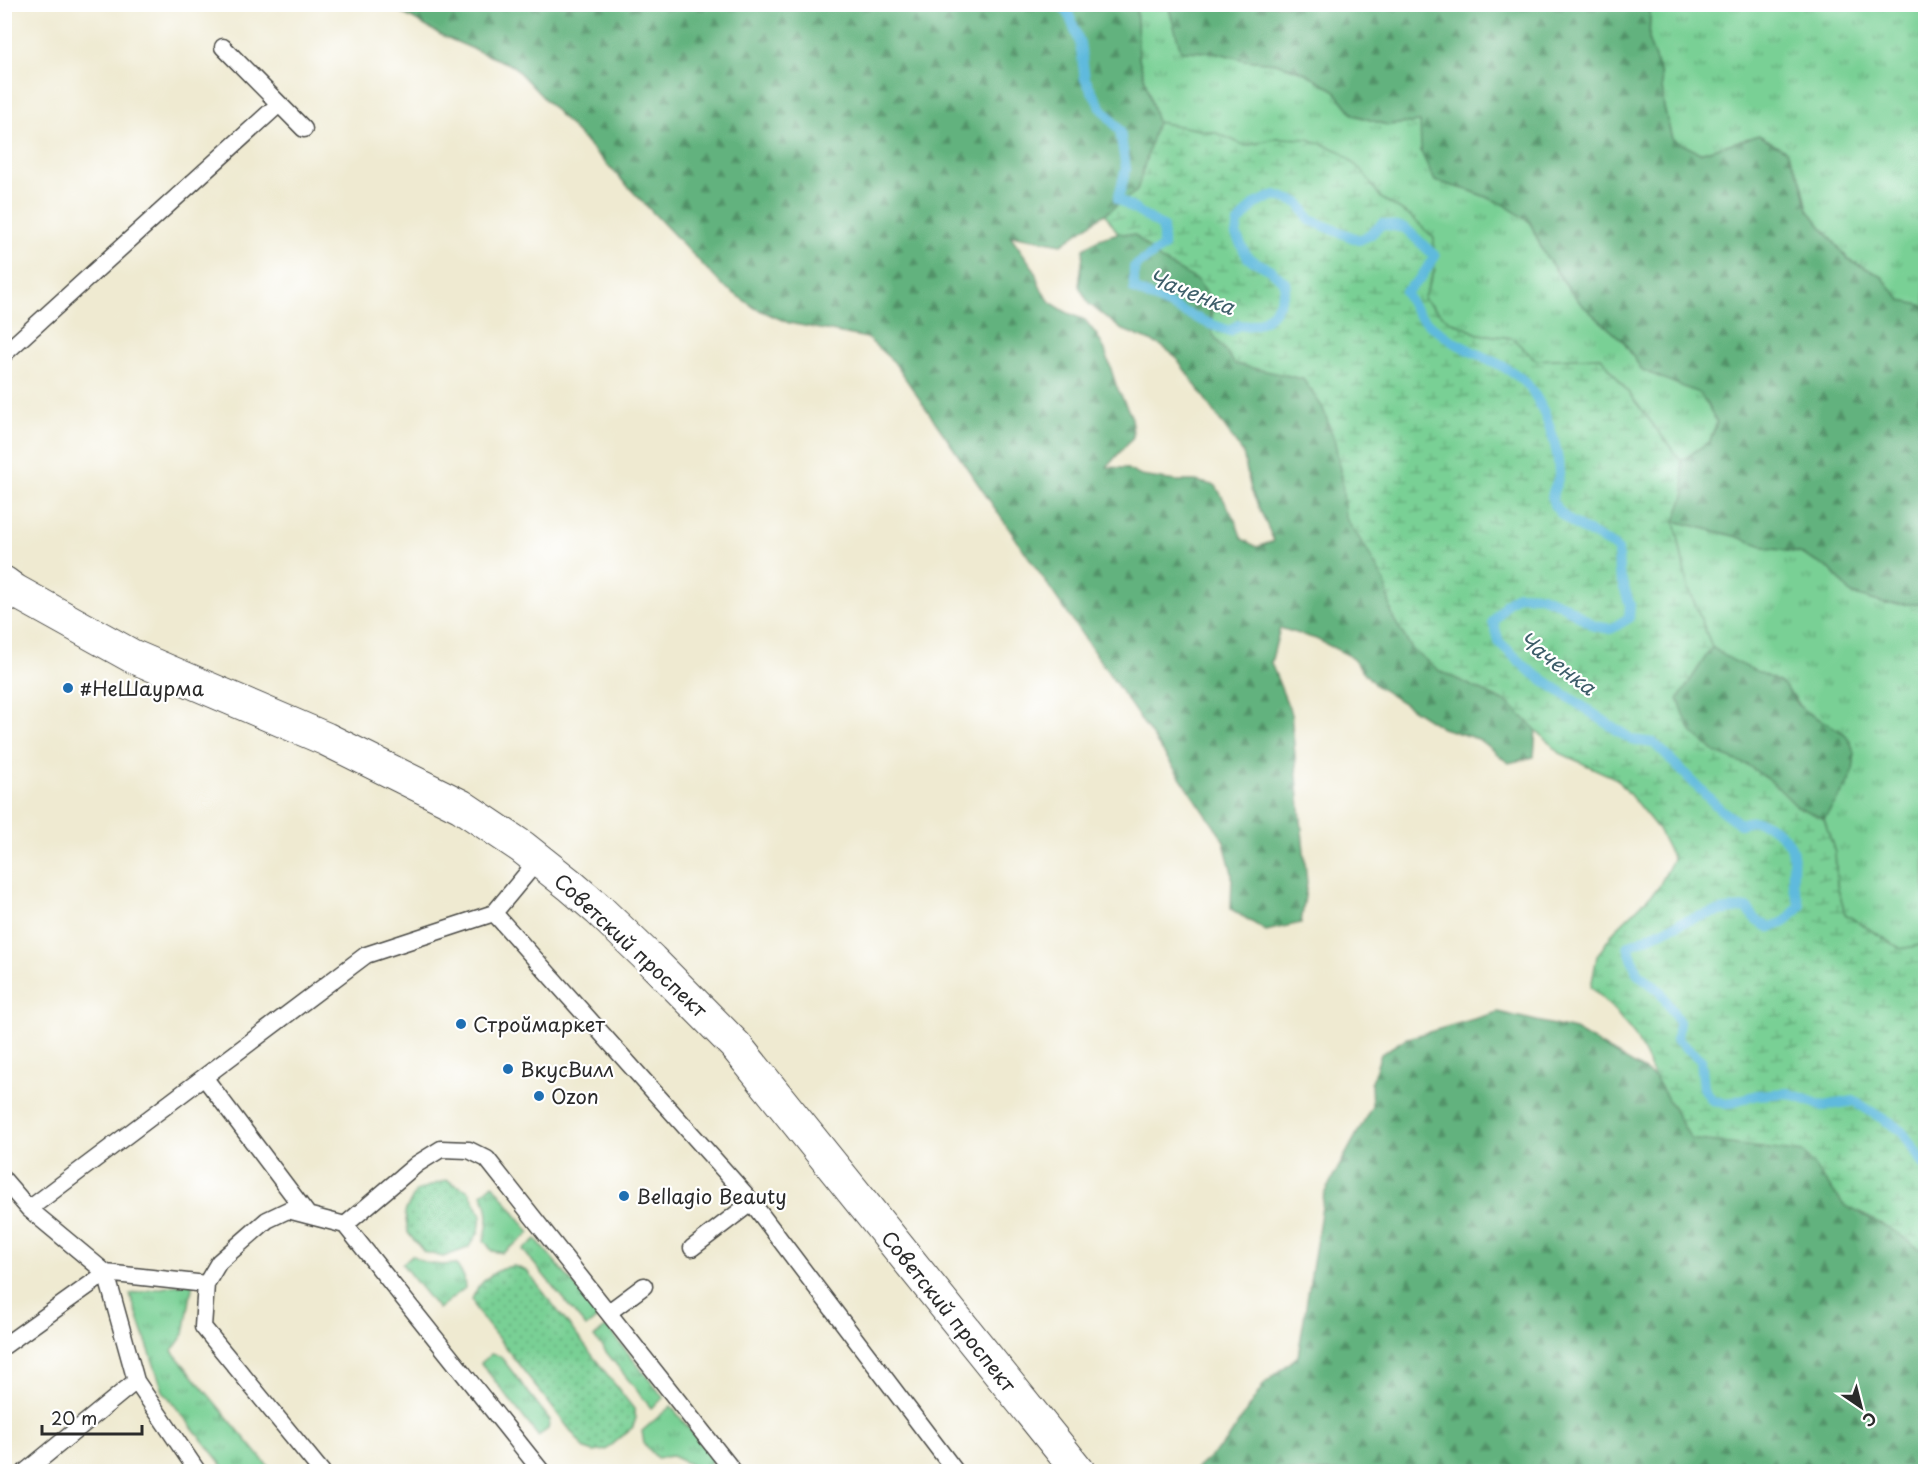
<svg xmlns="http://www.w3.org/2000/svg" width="1930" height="1476" viewBox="0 0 1930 1476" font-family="'Playpen Sans',sans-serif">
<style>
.grass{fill:url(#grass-tufts);stroke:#527e60;stroke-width:1.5}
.forest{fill:url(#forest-firs);stroke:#466e54;stroke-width:1.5}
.wetland{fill:url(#wetland-marsh);stroke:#527e60;stroke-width:1.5}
.park{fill:url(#park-dots);stroke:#527e60;stroke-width:1.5}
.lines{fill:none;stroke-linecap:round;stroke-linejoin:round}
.stream{stroke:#5fbadd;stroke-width:10}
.service-casing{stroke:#484844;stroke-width:19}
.tertiary-casing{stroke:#484844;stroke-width:35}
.service{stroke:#fff;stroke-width:16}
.tertiary{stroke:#fff;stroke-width:33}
.poi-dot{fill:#1f6fb2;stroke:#fff;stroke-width:2}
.labels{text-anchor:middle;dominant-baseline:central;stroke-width:4.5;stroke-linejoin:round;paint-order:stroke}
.poi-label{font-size:20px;fill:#2b2b2b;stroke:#fff;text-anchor:start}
.street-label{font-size:20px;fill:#2b2b2b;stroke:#fff}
.water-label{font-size:21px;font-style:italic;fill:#3d5d69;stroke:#fff}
</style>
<defs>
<pattern id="grass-tufts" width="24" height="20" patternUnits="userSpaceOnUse" patternTransform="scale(1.5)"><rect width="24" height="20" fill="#79d095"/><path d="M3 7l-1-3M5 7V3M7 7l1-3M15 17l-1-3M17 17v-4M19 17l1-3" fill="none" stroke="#63a97a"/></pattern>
<pattern id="forest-firs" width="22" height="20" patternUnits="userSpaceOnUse" patternTransform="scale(1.5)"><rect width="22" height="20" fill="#62b27e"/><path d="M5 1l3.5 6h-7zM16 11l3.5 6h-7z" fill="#519167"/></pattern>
<pattern id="wetland-marsh" width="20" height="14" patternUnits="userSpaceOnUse" patternTransform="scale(1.5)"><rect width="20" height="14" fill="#79d095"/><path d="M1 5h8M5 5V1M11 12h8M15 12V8" fill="none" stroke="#63a97a"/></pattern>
<pattern id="park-dots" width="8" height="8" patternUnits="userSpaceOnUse" patternTransform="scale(1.5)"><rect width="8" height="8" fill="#79d095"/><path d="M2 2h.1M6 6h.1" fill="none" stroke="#63a97a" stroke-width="1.8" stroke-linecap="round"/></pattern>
</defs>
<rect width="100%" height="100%" fill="#fff"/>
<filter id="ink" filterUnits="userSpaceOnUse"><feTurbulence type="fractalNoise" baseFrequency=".0167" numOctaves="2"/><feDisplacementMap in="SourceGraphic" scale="12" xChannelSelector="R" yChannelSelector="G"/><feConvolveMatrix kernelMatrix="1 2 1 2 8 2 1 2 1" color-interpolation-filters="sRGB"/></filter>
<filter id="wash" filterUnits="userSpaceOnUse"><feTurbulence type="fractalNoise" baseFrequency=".008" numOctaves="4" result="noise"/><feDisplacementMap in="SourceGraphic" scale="24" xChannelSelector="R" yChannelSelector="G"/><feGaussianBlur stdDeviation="1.35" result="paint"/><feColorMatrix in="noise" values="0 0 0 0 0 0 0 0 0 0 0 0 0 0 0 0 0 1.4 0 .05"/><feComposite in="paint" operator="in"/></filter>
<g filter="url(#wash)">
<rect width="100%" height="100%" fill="#efead1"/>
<path class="grass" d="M1136,5H1168L1182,51L1215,52L1245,60L1276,63L1306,73L1334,90L1354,115L1387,125L1421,122V152L1471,191L1503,204L1530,222L1543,252L1561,278L1581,304L1623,341L1642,370L1701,393L1717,422L1710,441L1681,461L1601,357L1536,360L1512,338L1478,334L1448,320L1423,299L1435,269L1410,216L1381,198L1363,172L1277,138L1246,146L1216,133L1157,122L1139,59Z
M1645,5H1925V306L1902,301L1880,275L1849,260L1808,210L1801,180L1759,135L1699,153L1672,139L1664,108L1661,75L1649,42L1650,11Z
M1675,521L1738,537L1768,548L1800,553L1830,569L1852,594L1886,604H1921L1925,608V944L1901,949L1845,914L1837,885L1835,853L1824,819L1832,806L1844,733L1803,710L1793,695L1726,658L1712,647L1687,584Z
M493,1184L530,1233L503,1253L492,1251L484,1240C489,1223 490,1211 482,1194Z
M536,1239L600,1316L586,1327L523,1250Z
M412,1255C427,1265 438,1266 456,1264L464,1277L465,1288L438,1309L402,1264Z
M193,1282L184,1334L172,1351L272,1471H227L163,1391L130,1294Z
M607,1327L664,1398L651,1408L594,1337Z
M491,1354L500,1356L550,1420L548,1429L538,1436L481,1363Z
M671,1406L714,1460L702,1470L672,1456L657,1458L644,1444L642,1431Z"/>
<path class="forest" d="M388,5H1136L1139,59L1157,122L1137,191L1062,244L1010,235L1034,269L1040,287L1050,302L1066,312L1085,320L1096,334L1105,350L1116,385L1132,418L1133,437L1107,467L1125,468L1141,476L1176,481H1196L1216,486L1235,520L1242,539L1257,547L1274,541L1251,490L1243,453L1175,356L1160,345L1121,329L1089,304L1079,286L1084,248L1099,239L1118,233L1135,235L1161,260L1197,280L1209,296L1212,333L1235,364L1303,379L1323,408L1335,442L1342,479L1367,550L1385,583L1393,618L1413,650L1440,671L1508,703L1536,729L1534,757L1509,763L1478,739L1442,728L1375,685L1350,656L1316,639L1280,628L1271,663L1291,713L1307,883L1301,923L1266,931L1231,909L1232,873L1223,839L894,362L867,338L789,323L755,308L722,285L513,66L443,36Z
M1168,5H1645L1650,11L1649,42L1661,75L1664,108L1672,139L1700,153L1759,135L1787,151L1801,180L1808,210L1848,260L1880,275L1902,301L1925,306V608L1920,604H1886L1852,594L1830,569L1800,553L1768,548L1738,537L1675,521L1685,493L1681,461L1710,441L1717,422L1701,394L1642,370L1623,341L1581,304L1561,278L1543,252L1530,222L1503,204L1471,191L1435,181L1421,152L1420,122L1387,125L1354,115L1334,90L1306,73L1276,63L1245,60L1215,52L1181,51Z
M1712,647C1733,664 1758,670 1781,683C1791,690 1795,704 1805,711C1826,726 1857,729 1854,763C1853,784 1834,802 1824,819L1796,806L1773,783L1747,765L1716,753L1690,730L1678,699Z
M1498,1012L1575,1030L1655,1077L1691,1139L1804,1153L1844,1205L1891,1229L1920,1249L1925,1246V1471L1193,1472L1226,1442L1264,1384L1298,1356L1324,1194L1372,1106L1371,1084L1381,1054L1405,1039Z"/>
<path class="wetland" d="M1157,122L1216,133L1246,146L1277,138L1308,139L1340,151L1363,172L1381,198L1410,216L1434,238L1435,269L1423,299L1448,320L1478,334L1512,338L1536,360L1601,357L1681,461L1685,493L1675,521L1687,584L1712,647L1678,699L1690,730L1716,753L1747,765L1773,783L1796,806L1824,819L1835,853L1837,885L1845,914L1901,949L1925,944V1246L1920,1249L1891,1229L1844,1205L1804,1153L1691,1139L1655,1077L1635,1036L1615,1011L1591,987L1597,956L1614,931L1658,888L1673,859L1658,829L1617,779L1560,753L1508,703L1440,671L1413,650L1393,618L1385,583L1367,550L1345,517L1342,479L1335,442L1323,408L1303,379L1235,364L1212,333V314L1209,296L1197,280L1161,260L1135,235L1118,233L1105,214L1137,191Z"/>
<path class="park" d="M446,1180L469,1191L481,1215L479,1232L468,1248L443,1257L424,1252L408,1233L405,1212L416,1191Z
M514,1266L527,1271L634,1409L636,1418L633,1427L606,1450L594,1452L585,1449L476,1310L472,1299C478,1282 496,1268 514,1266Z"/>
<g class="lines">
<path class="stream" d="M1057,4L1067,10L1080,43L1085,79L1100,106L1120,131L1126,169L1118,199L1163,227V247L1134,267V289L1210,324L1230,331L1238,325C1265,330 1281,308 1286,284L1271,270L1248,258L1236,235L1238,223L1255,204L1275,195L1299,203L1310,220L1359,240L1370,235L1382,224L1405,228L1435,256L1420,279L1405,292C1409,299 1413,309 1419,315C1429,325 1450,341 1463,347C1483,358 1509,366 1526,383C1544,403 1558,445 1559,472C1560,483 1547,493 1555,506C1569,527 1599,534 1618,550L1619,573L1630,605L1629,618L1611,629L1594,626L1563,605L1541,596L1518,595L1507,603L1493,622L1499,642L1530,671L1632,740L1654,743L1720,809L1740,824C1751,820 1762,820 1771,827C1800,846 1792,854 1793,883C1794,890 1798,899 1800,906L1786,921L1771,928L1757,921L1747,908C1704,909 1668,929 1628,946L1637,973L1660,991L1679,1022L1677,1040L1701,1060L1704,1088L1712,1100L1727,1104L1757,1095L1788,1093L1823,1106L1854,1101L1901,1130L1926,1167"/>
</g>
</g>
<g filter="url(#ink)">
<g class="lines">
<g class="service-casing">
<path id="service" d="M223,47L304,129
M4,354L279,104
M538,860L494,913L747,1196L956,1472
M204,1077L308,1215
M4,1180L29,1209L366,955L494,913
M29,1209L106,1273L206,1284
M345,1225L417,1164L441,1149L469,1150L487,1159L734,1472
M692,1248L752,1202
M609,1312L644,1286
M4,1346L106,1273L136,1381L198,1472
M25,1472L136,1381
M322,1472L203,1327L206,1284L219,1262L267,1220L288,1210L345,1225L542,1472"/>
</g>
<g class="tertiary-casing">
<path id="tertiary" d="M4,583L15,591L132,656L326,739L461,806L522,847L570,885L599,910L651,960L736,1046L1079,1472"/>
</g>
<use href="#service" class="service"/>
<use href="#tertiary" class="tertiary"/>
</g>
</g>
<g class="poi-dot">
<circle cx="68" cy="688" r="6"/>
<circle cx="461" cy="1024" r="6"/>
<circle cx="508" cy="1069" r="6"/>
<circle cx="539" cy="1096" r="6"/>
<circle cx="624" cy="1196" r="6"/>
</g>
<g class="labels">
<g class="poi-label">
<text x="80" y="688">#НеШаурма</text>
<text x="473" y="1024">Строймаркет</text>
<text x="520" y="1069">ВкусВилл</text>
<text x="551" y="1096">Ozon</text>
<text x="636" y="1196">Bellagio Beauty</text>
</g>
<g class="street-label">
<text transform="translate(631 945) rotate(43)">Советский проспект</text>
<text transform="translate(949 1311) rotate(51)">Советский проспект</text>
</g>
<g class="water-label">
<text transform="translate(1192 291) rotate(21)">Чаченка</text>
<text transform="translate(1558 662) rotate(37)">Чаченка</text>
</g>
</g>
<rect width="1930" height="1476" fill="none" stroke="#fff" stroke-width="24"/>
<g transform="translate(1861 1407) rotate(145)" stroke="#ffffff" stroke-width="4.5" paint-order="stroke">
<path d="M0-4.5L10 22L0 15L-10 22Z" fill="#2b2b2b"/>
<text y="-9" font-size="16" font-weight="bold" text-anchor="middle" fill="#2b2b2b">С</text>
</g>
<path d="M42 1425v9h100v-9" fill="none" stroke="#2b2b2b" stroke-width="3"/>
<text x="51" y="1425" font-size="18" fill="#2b2b2b" stroke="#ffffff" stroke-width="4.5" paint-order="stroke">20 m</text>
</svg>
